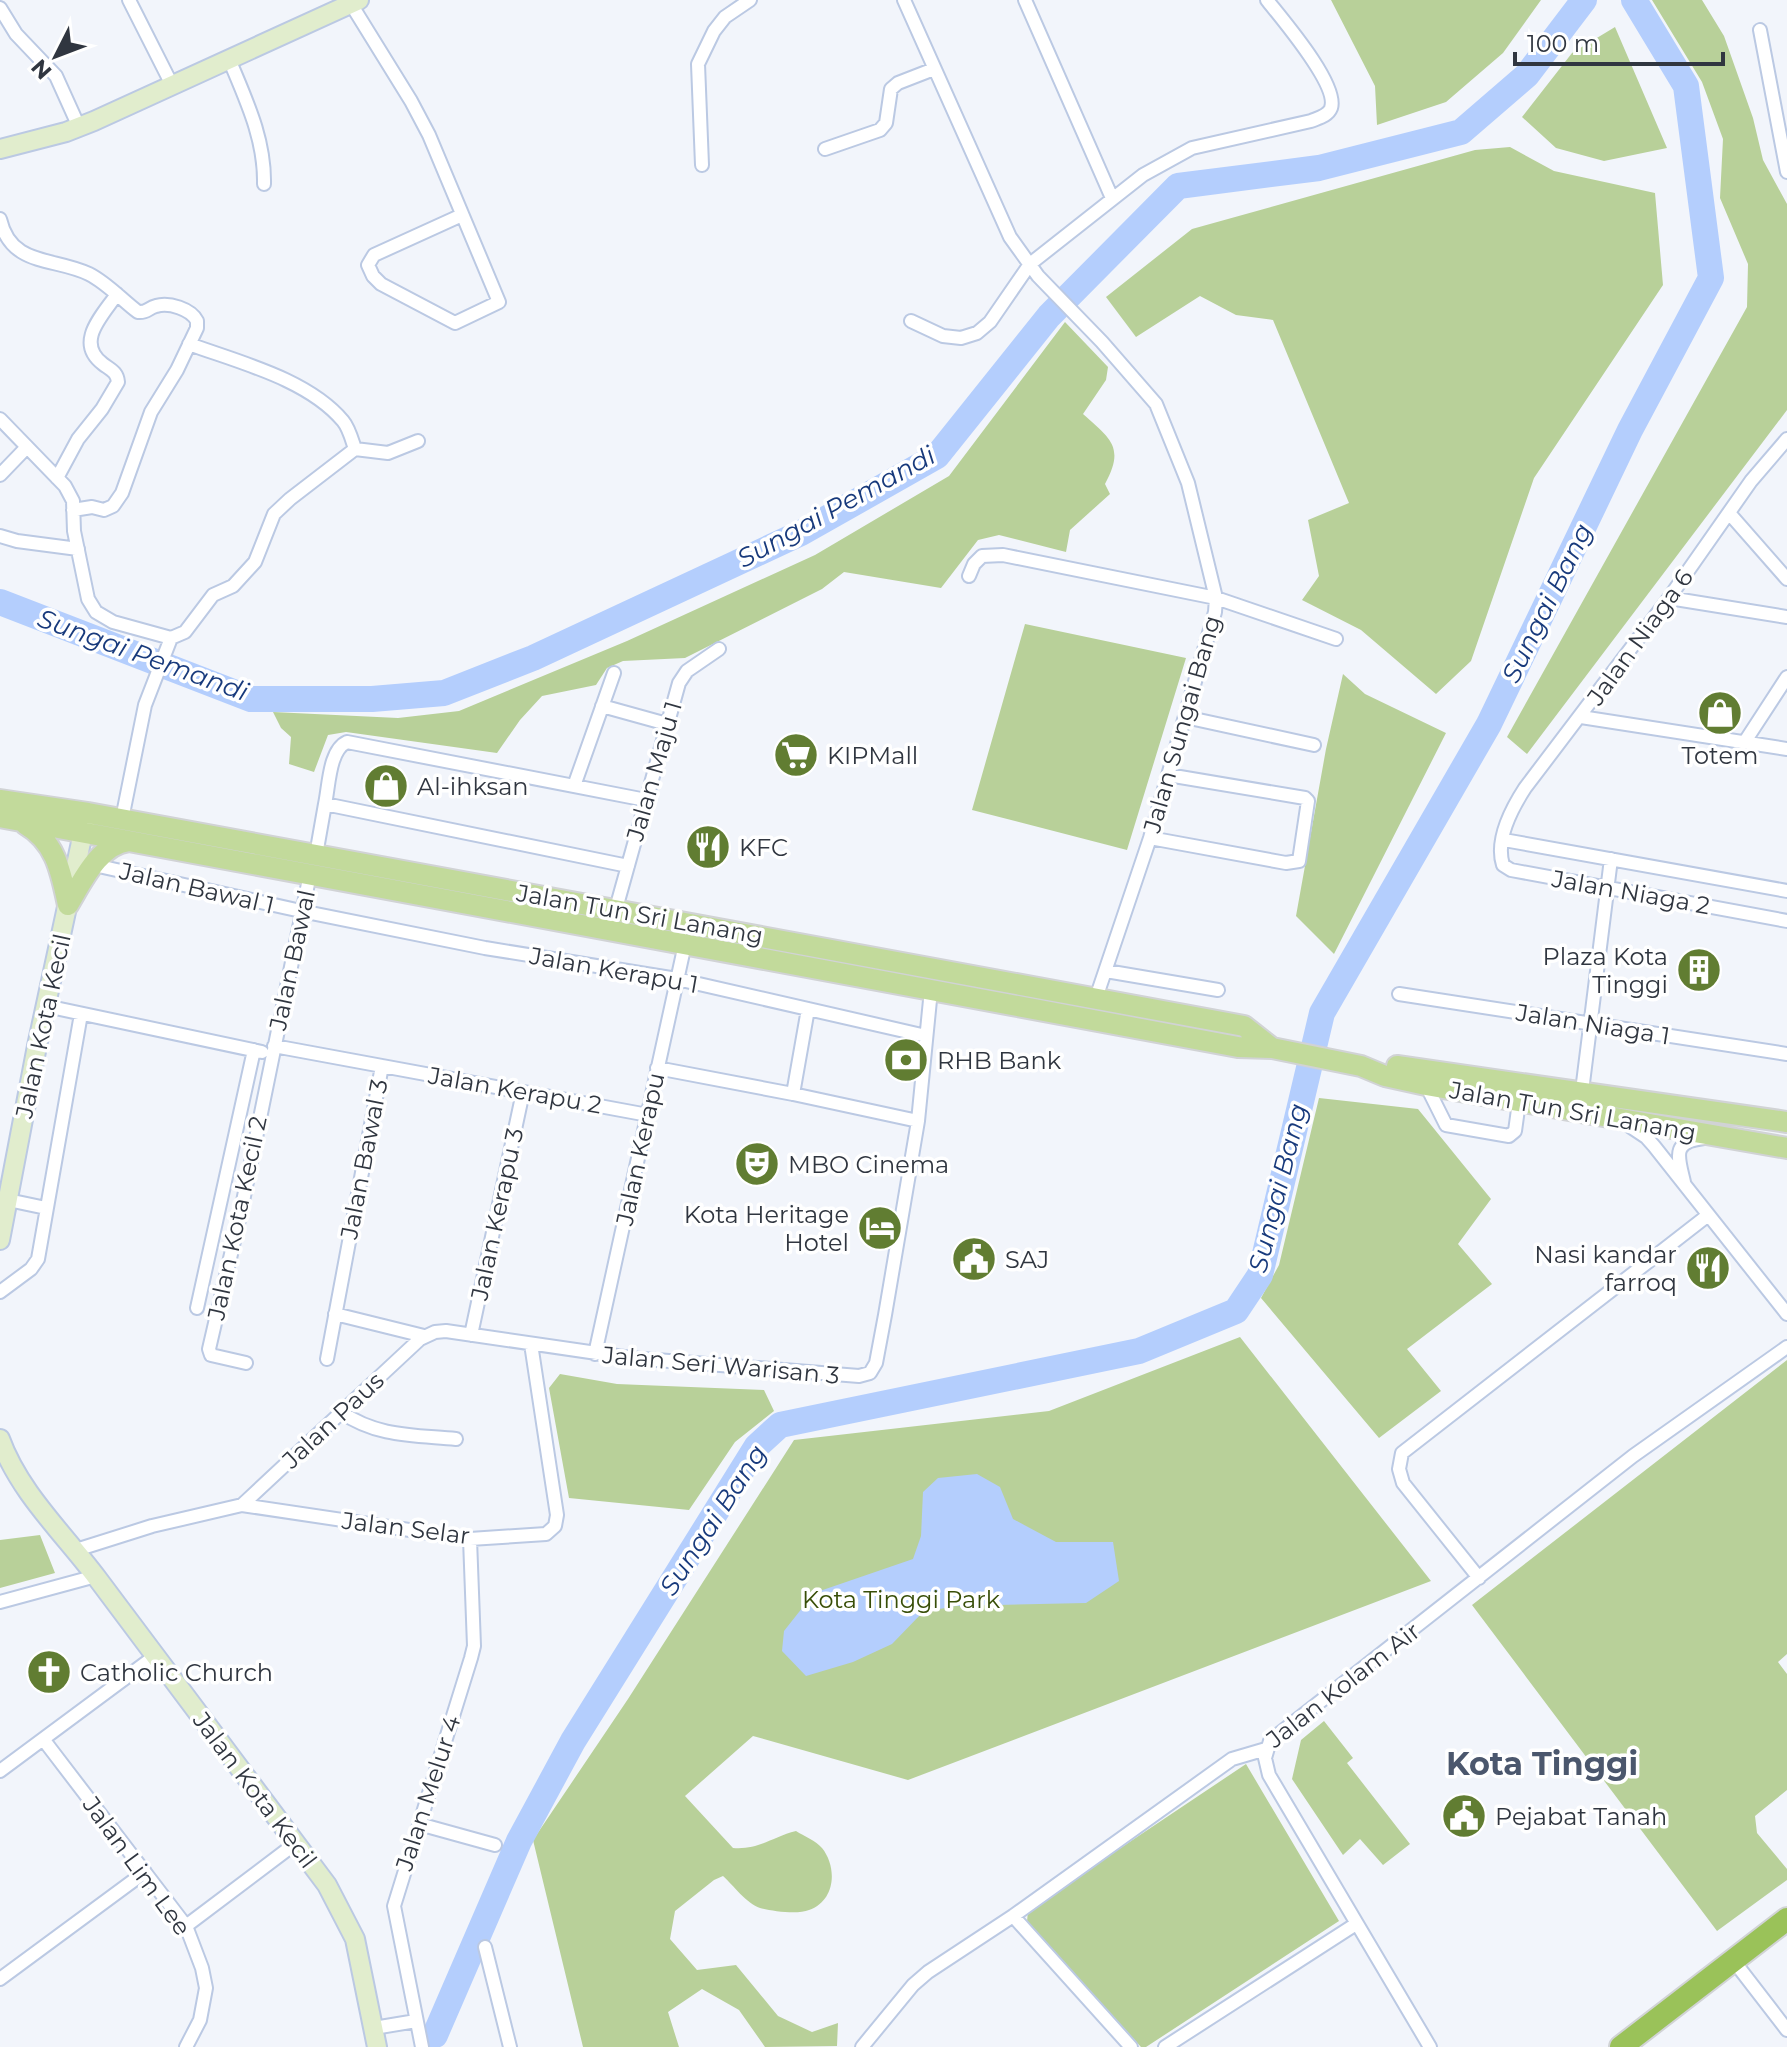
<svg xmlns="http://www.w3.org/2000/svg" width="1787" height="2047" viewBox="0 0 1787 2047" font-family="Montserrat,sans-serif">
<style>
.green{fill:#b8d099}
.water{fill:#b4cefd}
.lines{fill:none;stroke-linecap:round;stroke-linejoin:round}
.river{stroke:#b4cefd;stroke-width:26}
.street-casing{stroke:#bbc9e3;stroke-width:16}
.secondary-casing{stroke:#bbc9e3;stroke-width:22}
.primary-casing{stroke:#d1d3d5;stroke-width:24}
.highway-casing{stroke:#d1d3d5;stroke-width:26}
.street{stroke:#fff;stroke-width:12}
.secondary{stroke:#e1edcd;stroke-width:18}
.primary{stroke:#c2da9b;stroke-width:20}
.highway{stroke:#9ac259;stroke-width:22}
.labels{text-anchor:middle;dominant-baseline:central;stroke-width:7;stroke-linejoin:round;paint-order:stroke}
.street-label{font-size:24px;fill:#303640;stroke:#fff}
.poi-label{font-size:24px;fill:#303640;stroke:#fff;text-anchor:start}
.park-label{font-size:24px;fill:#384e08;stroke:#fff}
.water-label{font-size:26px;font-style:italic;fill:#183a7c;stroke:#fff}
.district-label{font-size:32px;font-weight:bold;fill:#4b576d;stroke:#fff}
</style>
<rect width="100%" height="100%" fill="#f2f5fb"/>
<path class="green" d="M1331,0H1541L1503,53L1446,102L1377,125L1375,86Z
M1652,0H1702L1724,36L1753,118L1763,160L1787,204V410L1527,754L1507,737L1747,307L1748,264L1720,198L1723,139L1702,82Z
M1615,27L1667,148L1604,161L1556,148L1522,117L1572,53Z
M1510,147L1554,171L1655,193L1663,285L1534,478L1471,661L1436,694L1361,630L1302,600L1319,576L1308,520L1349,503L1273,320L1236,315L1200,296L1136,337L1106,297L1192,229L1475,150Z
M1065,322L1108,367L1106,380L1083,414C1111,439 1125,447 1105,484L1110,494L1070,530L1066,552L999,535L978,540L941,588L844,572L822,589L685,658L623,661L607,668L596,685L542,696L520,720L497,753L346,732L328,735L314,772L289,764L291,737L281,728L273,712L398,718L459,711L627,641L815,555L949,476Z
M1025,624L1186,658L1127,850L972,810Z
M1343,674L1365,694L1446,733L1334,954L1296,916L1326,749Z
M1319,1098L1418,1109L1491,1199L1458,1244L1492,1284L1407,1349L1441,1391L1379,1438L1261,1298L1279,1265Z
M1240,1337L1431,1581L908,1780L753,1736L685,1796L733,1848C759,1850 772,1837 796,1831C804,1836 816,1841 822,1848C838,1868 835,1901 809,1910C797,1915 773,1911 760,1908C747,1904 733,1885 723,1876L714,1880L675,1911L670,1939L697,1970L736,1965L778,2016L812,2032L838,2023L837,2046L765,2047L739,2010L702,1989L668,2012L679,2047H583L533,1840L628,1699L794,1440L1049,1411Z
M1787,1360V1654L1778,1662L1787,1674V1790L1755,1816L1757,1833L1787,1869V1880L1717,1931L1472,1605Z
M560,1374L617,1384L764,1390L774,1411L735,1442L689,1510L569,1498L549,1388Z
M40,1535L55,1573L0,1588V1540Z
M1324,1721L1353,1758L1347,1763L1410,1844L1383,1865L1360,1839L1343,1855L1292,1779L1301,1740Z
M1246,1764L1339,1921L1146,2047H1141L1027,1922L1028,1910Z"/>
<path class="water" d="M977,1474L1000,1487L1013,1519L1056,1542H1113L1119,1581L1086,1603L956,1606L923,1612L892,1644L853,1662L806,1676L782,1651L784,1631L814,1593L913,1559L921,1536L923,1492L938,1478Z"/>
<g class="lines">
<path class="river" d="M0,602L251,699H372L444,693L533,658L801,533L937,456L1049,316L1178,186L1319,168L1461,132L1527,75L1584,0
M435,2035L519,1841L573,1741L757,1446L780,1425L1139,1351L1236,1311L1260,1275L1322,1013L1489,724L1630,430L1711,278L1686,86L1634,0"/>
<g class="street-casing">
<path id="street" d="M129,0L172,85
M904,0L1010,237L1038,276L1102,342L1156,404L1188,483L1216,598L1215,612L1150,838L1096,998
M1025,0L1112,198
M351,4L411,101L429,135L499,302L455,323L381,284L373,276L368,265L374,255L462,215
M0,8L16,34L56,76L79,127
M1760,30L1787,172
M229,59C246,100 265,139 264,184
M825,149L880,130L886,123L891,89L898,83L934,69
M702,165L698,64L714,31L725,17L750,0
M0,219C11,267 54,257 89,274C107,283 122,300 138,312C147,313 148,308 156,306C169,302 191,309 197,321V328L177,370L151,412L122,493L113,506L104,510L92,507L73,510
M911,321L943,336L961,338L977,333L990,322L1030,264L1143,175L1192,148L1311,121C1318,118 1328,116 1331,108C1339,85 1282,19 1267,0
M189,344C238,362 308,379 343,421C349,428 352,440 355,449
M0,419L65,486L73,501L74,531L88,599L96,612L113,622L171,638L185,632L213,595L233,586L255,562L274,514L290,499L355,449
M1787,439L1751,481L1669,598L1525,788C1512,808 1495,840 1503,865L1511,870L1787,921
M355,449L388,453L418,441
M0,475L26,448
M57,478L78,439L102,409L118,382C117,372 111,370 103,364C74,342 103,315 117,294
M1729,513L1787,579
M0,536L17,541L78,549
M969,576L974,564L982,556L1003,555L1216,598L1336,639
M1669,598L1787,617
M602,706L667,724
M1185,717L1314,745
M1581,717L1787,749
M1744,743L1787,677
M574,786L614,673
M325,804C329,786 329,750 347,742L646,800
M122,819L145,705L171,638
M1150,838L1286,863L1299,861L1308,801L1305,798L1168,775
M1504,840L1787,891
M316,855L325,804L628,866
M94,865L301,911L485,948L677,979L926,1036
M610,930L679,683L687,671L719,649
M1106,971L1218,990
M1399,994L1787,1054
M46,1006L262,1052
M274,1046L648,1115
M657,1068L793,1094L918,1121
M1426,1085L1446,1125L1509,1136L1515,1131L1519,1102
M1582,1091L1611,859
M793,1094L808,1009
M1628,1125L1646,1137L1654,1146L1787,1314
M1684,1182C1678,1156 1671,1142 1704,1138
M8,1200L46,1208
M0,1292L31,1269L38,1259L81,1014
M197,1308L254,1050
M335,1314L424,1336
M471,1335L523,1092
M595,1354L685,944
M327,1359L382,1066
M246,1363L211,1355L209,1349L241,1211L310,874
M341,1412C377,1437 414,1435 456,1439
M242,1505L420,1339L435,1332L446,1331L631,1358L859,1376L870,1373L876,1363L885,1315L918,1121L931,990
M76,1550L152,1526L242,1505L470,1539L546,1534L555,1526L557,1515L531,1344
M1479,1578L1403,1483L1399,1469L1402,1453L1707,1216
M0,1602L96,1576
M43,1739L186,1926L202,1968L206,1988L200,2020L186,2047
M0,1771L155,1656
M419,1824L495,1845
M1013,1916L1131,2047
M186,1926L296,1843
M485,1947L510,2047
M1733,1960L1787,2030
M0,1979L145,1872
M374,2028L416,2021
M422,2047L394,1906L471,1658L474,1646L470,1539
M862,2047L913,1985L928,1972L1013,1916L1232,1759L1266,1749
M1165,2047L1356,1924
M1430,2047L1269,1775L1265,1758L1270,1741L1633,1456L1787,1347"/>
</g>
<g class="secondary-casing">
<path id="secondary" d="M0,149L66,132L94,121L359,0
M0,1240L37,1046L86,819
M0,1439C19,1492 64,1534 97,1578C174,1680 250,1783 327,1885L355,1939L377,2047"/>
</g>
<g class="primary-casing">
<path id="primary" d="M0,800L88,813L1244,1026L1272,1048
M0,817L1238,1047L1272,1048L1361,1066L1385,1076L1426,1085L1787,1148
M25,824C56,842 61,872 68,905
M68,905C82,882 99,844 129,841
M1397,1066L1787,1122"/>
</g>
<g class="highway-casing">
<path id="highway" d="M1621,2047L1787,1919"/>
</g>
<use href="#street" class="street"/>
<use href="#secondary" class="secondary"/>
<use href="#primary" class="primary"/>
<use href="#highway" class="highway"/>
</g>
<defs>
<g id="shop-disc" transform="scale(2.3)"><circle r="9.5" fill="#617d32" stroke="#fff"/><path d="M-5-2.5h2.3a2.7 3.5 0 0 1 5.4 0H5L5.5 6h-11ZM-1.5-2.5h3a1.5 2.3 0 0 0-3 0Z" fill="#fff"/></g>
<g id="supermarket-disc" transform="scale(2.3)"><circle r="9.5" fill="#617d32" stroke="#fff"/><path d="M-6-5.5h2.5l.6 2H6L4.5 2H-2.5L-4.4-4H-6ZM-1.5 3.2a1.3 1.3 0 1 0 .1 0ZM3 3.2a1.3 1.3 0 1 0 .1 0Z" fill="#fff"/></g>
<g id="restaurant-disc" transform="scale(2.3)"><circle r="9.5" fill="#617d32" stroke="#fff"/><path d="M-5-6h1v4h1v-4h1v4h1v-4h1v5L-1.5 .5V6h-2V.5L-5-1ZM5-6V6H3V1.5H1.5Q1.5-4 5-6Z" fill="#fff"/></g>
<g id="building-disc" transform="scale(2.3)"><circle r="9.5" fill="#617d32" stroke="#fff"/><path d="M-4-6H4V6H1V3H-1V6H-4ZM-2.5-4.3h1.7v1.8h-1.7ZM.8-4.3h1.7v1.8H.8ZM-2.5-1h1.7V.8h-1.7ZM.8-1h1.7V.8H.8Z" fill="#fff"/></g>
<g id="bank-disc" transform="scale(2.3)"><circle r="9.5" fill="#617d32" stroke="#fff"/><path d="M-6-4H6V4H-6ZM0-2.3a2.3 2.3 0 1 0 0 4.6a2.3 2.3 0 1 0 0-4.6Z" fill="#fff"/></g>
<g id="theatre-disc" transform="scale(2.3)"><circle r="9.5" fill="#617d32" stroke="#fff"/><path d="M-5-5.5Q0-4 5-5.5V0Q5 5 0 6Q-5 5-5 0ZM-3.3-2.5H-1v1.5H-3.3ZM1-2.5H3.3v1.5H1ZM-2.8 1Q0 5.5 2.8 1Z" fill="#fff"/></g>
<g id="hotel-disc" transform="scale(2.3)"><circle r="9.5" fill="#617d32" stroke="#fff"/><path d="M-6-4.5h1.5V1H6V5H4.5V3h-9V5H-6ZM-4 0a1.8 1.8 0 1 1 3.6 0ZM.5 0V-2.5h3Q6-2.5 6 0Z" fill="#fff"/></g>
<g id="civic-disc" transform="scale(2.3)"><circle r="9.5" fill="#617d32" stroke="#fff"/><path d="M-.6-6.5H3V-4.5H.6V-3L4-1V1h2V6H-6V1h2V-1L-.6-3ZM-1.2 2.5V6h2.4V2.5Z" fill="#fff"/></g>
<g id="church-disc" transform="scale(2.3)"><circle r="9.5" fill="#617d32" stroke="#fff"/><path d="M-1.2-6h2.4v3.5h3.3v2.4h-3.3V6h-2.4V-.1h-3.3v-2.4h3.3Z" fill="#fff"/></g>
</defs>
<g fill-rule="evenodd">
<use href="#shop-disc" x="1720" y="713"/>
<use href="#supermarket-disc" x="796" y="755"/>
<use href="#shop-disc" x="386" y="786"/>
<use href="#restaurant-disc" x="708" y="847"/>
<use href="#building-disc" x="1699" y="970"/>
<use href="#bank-disc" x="906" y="1060"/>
<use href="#theatre-disc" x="757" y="1164"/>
<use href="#hotel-disc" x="880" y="1228"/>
<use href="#civic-disc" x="974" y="1259"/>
<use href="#restaurant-disc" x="1708" y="1268"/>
<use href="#church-disc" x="49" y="1672"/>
<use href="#civic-disc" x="1464" y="1816"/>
</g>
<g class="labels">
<g class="street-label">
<text transform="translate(1640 637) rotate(-54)">Jalan Niaga 6</text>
<text transform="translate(1182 724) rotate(-74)">Jalan Sungai Bang</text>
<text transform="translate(654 771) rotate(-74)">Jalan Maju 1</text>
<text transform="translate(197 888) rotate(13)">Jalan Bawal 1</text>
<text transform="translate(1631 892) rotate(10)">Jalan Niaga 2</text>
<text transform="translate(640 914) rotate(10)">Jalan Tun Sri Lanang</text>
<text transform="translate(292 960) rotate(-78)">Jalan Bawal</text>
<text transform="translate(614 970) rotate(10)">Jalan Kerapu 1</text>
<text transform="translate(1593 1024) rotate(9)">Jalan Niaga 1</text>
<text transform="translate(43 1026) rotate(-78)">Jalan Kota Kecil</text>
<text transform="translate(515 1090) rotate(10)">Jalan Kerapu 2</text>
<text transform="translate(1573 1111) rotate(10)">Jalan Tun Sri Lanang</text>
<text transform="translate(640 1149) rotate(-78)">Jalan Kerapu</text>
<text transform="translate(364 1159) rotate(-79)">Jalan Bawal 3</text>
<text transform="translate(497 1214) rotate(-78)">Jalan Kerapu 3</text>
<text transform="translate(237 1218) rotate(-78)">Jalan Kota Kecil 2</text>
<text transform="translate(721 1365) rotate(5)">Jalan Seri Warisan 3</text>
<text transform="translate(333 1420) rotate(-43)">Jalan Paus</text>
<text transform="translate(406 1528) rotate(7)">Jalan Selar</text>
<text transform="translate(1343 1685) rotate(-38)">Jalan Kolam Air</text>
<text transform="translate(255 1790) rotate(53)">Jalan Kota Kecil</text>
<text transform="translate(428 1793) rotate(-72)">Jalan Melur 4</text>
<text transform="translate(137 1866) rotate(54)">Jalan Lim Lee</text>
</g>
<g class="poi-label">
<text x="827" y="755">KIPMall</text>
<text x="1720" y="755" text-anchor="middle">Totem</text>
<text x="417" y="786">Al-ihksan</text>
<text x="739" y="847">KFC</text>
<text x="1668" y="956" text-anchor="end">Plaza Kota<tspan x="1668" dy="28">Tinggi</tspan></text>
<text x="937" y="1060">RHB Bank</text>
<text x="788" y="1164">MBO Cinema</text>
<text x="849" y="1214" text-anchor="end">Kota Heritage<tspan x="849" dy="28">Hotel</tspan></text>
<text x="1677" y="1254" text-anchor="end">Nasi kandar<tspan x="1677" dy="28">farroq</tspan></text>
<text x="1005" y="1259">SAJ</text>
<text x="80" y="1672">Catholic Church</text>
<text x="1495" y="1816">Pejabat Tanah</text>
</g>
<g class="park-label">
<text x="901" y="1599">Kota Tinggi Park</text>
</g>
<g class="water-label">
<text transform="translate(836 507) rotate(-29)">Sungai Pemandi</text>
<text transform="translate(1547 603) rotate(-64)">Sungai Bang</text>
<text transform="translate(143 655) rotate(20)">Sungai Pemandi</text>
<text transform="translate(1278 1188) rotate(-76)">Sungai Bang</text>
<text transform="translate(713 1520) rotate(-57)">Sungai Bang</text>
</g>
<g class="district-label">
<text x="1542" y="1763">Kota Tinggi</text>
</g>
</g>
<g transform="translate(56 56) rotate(228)" stroke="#ffffff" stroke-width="6" paint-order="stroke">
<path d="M0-6L14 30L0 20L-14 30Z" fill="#303640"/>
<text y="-12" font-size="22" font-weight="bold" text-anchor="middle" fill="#303640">N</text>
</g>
<path d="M1515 52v12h208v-12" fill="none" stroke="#303640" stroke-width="4"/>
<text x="1527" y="52" font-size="24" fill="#303640" stroke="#ffffff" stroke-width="6" paint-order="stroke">100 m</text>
</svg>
